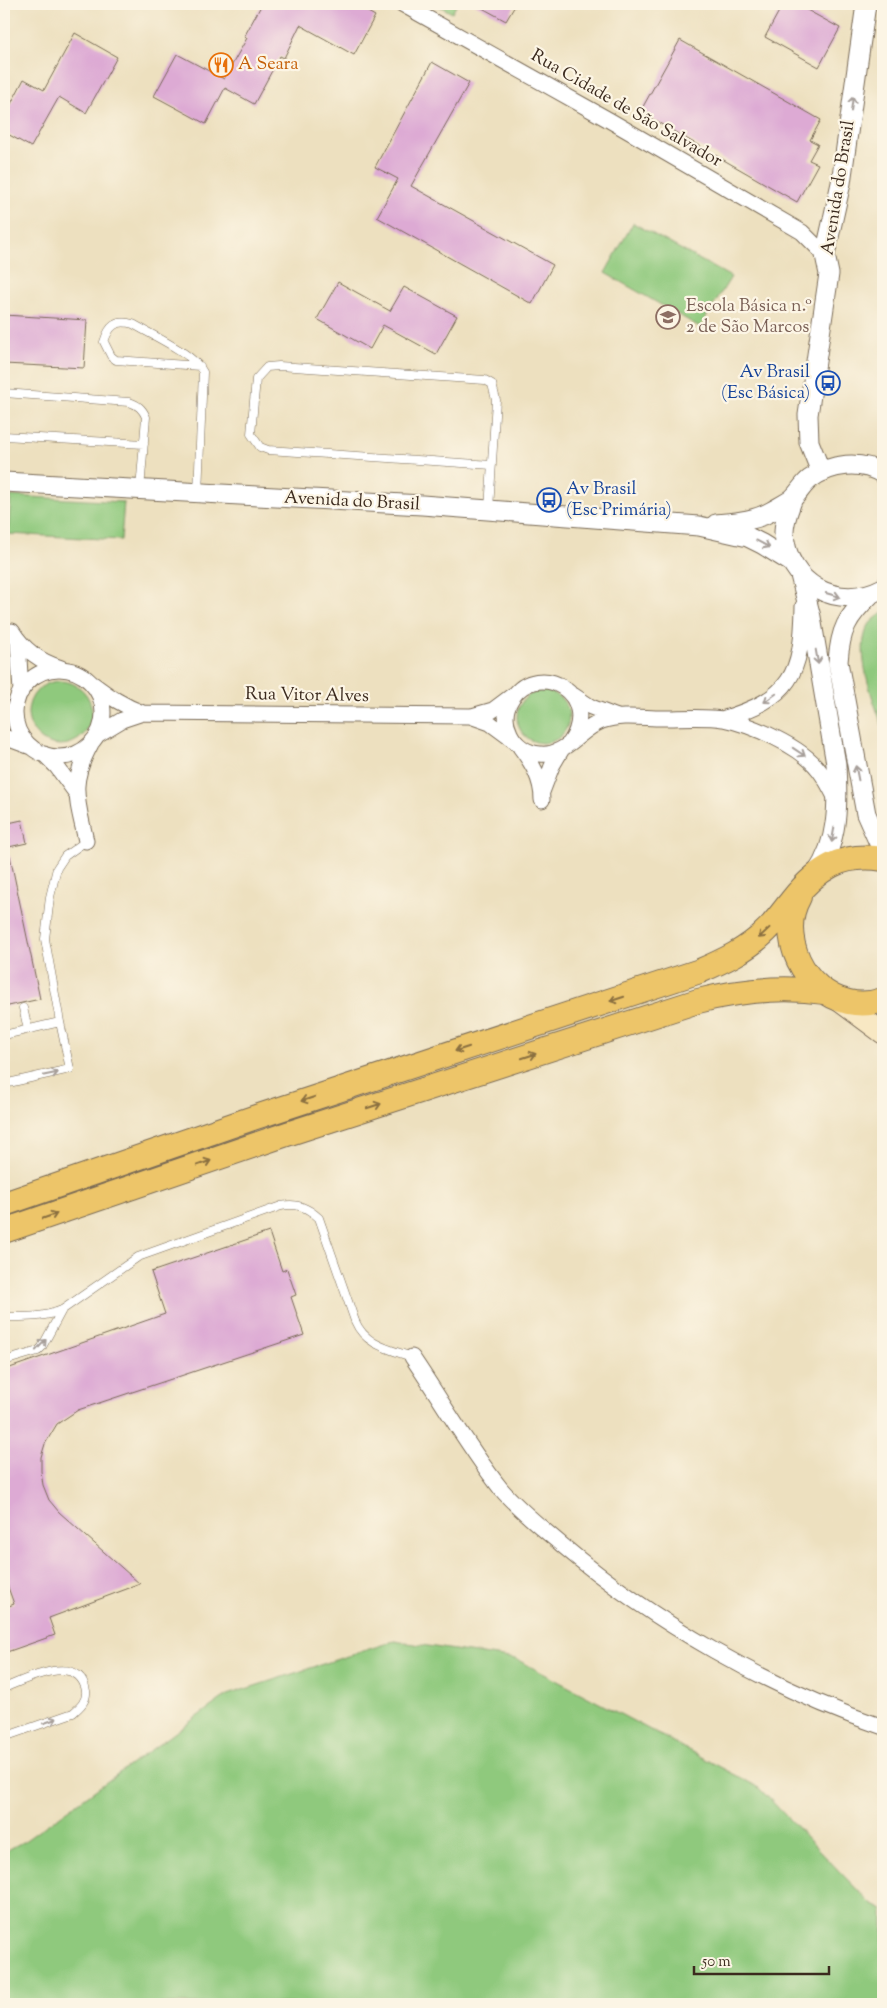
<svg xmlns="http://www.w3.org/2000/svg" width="887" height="2008" viewBox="0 0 887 2008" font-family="'Sorts Mill Goudy',serif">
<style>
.green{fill:#8fc97d;stroke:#657a4e}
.building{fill:#ddaad4}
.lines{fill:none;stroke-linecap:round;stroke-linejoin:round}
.service-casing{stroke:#796a56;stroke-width:9}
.minor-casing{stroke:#796a56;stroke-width:17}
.tertiary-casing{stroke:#796a56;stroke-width:21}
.secondary-casing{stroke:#796a56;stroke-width:23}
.primary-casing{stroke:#796a56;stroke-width:26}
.service{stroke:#fff;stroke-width:8}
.minor{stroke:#fff;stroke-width:15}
.tertiary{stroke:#fff;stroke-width:19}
.secondary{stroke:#f8e8c3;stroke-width:21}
.primary{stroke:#edc569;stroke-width:24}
.oneway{stroke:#a79f9a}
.oneway2{stroke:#8b7040}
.labels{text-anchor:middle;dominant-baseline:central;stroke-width:4.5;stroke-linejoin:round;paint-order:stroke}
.food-label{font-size:18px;fill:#c56008;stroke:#fcf5e5;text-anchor:start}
.street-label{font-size:18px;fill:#3b2a1e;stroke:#fcf5e5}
.education-label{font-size:18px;fill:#785e54;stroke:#fcf5e5;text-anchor:start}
.transit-label{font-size:18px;fill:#164399;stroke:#fcf5e5;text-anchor:end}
</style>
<rect width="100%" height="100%" fill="#fcf5e5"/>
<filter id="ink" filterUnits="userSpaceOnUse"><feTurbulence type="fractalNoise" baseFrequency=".02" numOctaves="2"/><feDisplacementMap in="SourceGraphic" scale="10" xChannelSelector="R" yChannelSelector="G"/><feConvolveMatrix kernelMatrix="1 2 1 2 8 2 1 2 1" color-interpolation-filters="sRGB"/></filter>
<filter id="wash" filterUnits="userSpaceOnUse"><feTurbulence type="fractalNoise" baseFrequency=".0096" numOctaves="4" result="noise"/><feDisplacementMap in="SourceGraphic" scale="20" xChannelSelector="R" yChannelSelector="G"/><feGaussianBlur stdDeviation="1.12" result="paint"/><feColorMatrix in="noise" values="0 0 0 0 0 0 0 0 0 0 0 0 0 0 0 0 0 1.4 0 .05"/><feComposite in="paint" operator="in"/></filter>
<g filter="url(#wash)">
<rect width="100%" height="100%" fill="#ede0bf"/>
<path class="green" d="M436,4H457L452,13Z
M633,223L731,277L700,327L605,273Z
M11,496L124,502L121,540L8,534Z
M883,612V728C874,702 853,651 869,625C871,621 879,616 883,612Z
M28 713a32 32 0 1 1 64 0a32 32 0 1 1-64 0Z
M517 717a26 26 0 1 1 52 0a26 26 0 1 1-52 0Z
M394,1641L516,1659L758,1787L871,1904L883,1910V2004H4V1852L26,1840L227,1695Z"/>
<g id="blocks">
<path class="building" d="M262,4H354L375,16L354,55L300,25L284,58L280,56L254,104L225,88L206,124L154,96L177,54L224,79L247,38L244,37Z
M475,4H516L506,21Z
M783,4H796L840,28L819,67L765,37Z
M75,33L117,57L86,113L59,97L31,147L4,132V117L24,79L44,90Z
M680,40L821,120L810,140L818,144L809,160L818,164L797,202L640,112Z
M432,62L469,83L411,186L553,265L532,304L377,217L398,179L375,167Z
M338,282L390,311L404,287L457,316L436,354L383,325L370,349L317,319Z
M4,315L87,320L84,368L4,364Z
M22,820L27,843L4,848V824Z
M10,856L40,999L4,1007V857Z
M269,1232L282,1271L287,1269L296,1295L291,1297L304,1335L78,1410L57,1424L45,1444L41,1457V1471L43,1485L49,1500L59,1512L140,1584L49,1618L55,1635L4,1653V1608L14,1604L4,1576V1370L165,1314L151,1272Z"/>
</g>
</g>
<g filter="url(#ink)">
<use href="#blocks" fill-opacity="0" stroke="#796a56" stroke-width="1"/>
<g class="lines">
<g class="service-casing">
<path id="service" d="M4,393L129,402C138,405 142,408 146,417L140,490
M4,436L144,444
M198,493L203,372C194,354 152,335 133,324C116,319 109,326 104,342L111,356L116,360L200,366
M489,509L496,400L492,384L485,380L279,366L267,367L256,379L251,434L260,447L268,450L492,465
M23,1008L28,1029
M60,1022L45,939L50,897L57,868L65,856L86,841
M4,1035L60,1022L70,1069L4,1084
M4,1317C24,1317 43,1318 62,1310L138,1257L281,1206C297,1203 307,1207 319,1218L355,1321C365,1345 389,1349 412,1357
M4,1361L38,1351L42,1347L62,1310
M4,1688C25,1680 79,1651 86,1691C87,1701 80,1707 73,1713L4,1737"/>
</g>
<g class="minor-casing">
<path id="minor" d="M402,4L609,120L802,232L825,255
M12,631C23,649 41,662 61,668
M18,641L21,692
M15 713a44 44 0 1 1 88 0a44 44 0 1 1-88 0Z
M93,684C109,696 123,706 143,713L470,716L490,723L513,740
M573,695L591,707L617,717
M472,716L493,710L513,695
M722,719C791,698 802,675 803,606
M97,735L122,720L143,713
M4,737L31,747
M570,743C602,695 539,658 512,698C497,721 513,752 540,754C565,757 580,729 602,721C621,714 643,718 662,718C681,718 705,716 723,719C752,725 801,746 819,770C826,779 831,789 836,799
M520,747C532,763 542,779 542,800
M44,754L57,767L76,793
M542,792L552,766L562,749
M86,841C77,799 69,784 91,744
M412,1357C442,1401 468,1447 501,1489C519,1510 541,1527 562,1545C653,1622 770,1689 883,1727"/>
</g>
<g class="tertiary-casing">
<path id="tertiary" d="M821,472L809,442L808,415L829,274L825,255L841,183L866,4
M4,482L422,505L699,526L748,537L762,544L791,562
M793,498C789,509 784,520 784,532C786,584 838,612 883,588
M716,524C736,522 755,521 772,511C779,507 787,503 792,499C799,493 803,484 810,479C831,463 861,460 883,474
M800,575L811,617L836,764C838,803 839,841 816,874
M870,595C847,617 840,630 838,662L866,814L883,852"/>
</g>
<g class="secondary-casing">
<path id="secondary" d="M837,999L883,1033"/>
</g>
<g class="primary-casing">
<path id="primary" d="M799,897C794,906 791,918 791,927C791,974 835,1016 883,1000
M4,1204L253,1118L700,971C723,961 747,950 765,932C775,923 783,911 792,900C817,869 842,852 883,859
M4,1231L287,1134L698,1001C738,991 782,986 824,992"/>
</g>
<use href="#service" class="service"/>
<use href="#minor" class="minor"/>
<use href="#tertiary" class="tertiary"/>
<use href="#secondary" class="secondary"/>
<use href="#primary" class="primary"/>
</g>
<defs><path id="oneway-shaft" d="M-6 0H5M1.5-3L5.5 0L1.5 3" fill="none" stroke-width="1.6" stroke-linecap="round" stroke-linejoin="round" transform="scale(1.25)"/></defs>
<g class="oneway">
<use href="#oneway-shaft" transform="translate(852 104) rotate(-82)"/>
<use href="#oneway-shaft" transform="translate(763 544) rotate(28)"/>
<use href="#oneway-shaft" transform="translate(833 595) rotate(16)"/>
<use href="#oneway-shaft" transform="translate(817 657) rotate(80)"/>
<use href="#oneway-shaft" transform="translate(770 698) rotate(145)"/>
<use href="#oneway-shaft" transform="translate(799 752) rotate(34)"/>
<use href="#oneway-shaft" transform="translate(857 773) rotate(-101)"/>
<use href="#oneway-shaft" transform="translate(833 835) rotate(100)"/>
<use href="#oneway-shaft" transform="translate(51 1074) rotate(-12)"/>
<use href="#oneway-shaft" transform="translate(41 1345) rotate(-47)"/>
<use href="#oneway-shaft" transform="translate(50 1721) rotate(-19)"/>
</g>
<g class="oneway2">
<use href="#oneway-shaft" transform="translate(764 933) rotate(137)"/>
<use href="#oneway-shaft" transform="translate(617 999) rotate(162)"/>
<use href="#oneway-shaft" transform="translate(462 1049) rotate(162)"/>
<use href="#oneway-shaft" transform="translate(529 1056) rotate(-18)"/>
<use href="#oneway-shaft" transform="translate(308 1099) rotate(162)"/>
<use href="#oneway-shaft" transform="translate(374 1106) rotate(-18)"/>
<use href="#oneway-shaft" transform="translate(204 1163) rotate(-19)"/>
<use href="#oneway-shaft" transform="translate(50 1216) rotate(-19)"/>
</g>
</g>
<defs>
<g id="restaurant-ring" transform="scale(1.25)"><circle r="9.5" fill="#fcf5e5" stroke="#e8710a" stroke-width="1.5"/><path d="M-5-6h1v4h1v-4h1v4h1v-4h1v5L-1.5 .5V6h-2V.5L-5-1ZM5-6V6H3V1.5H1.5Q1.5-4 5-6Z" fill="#e8710a"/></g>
<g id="school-ring" transform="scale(1.25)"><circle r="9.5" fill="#fcf5e5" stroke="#8d6e63" stroke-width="1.5"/><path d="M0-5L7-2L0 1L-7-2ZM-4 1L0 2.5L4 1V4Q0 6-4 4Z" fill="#8d6e63"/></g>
<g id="bus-ring" transform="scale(1.25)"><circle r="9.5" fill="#fcf5e5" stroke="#1a4fb4" stroke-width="1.5"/><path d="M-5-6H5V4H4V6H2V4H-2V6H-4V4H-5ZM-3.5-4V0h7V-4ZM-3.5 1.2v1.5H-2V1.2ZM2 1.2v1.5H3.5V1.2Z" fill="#1a4fb4"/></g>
</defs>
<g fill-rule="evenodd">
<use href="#restaurant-ring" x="221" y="65"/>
<use href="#school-ring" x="668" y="317"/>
<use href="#bus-ring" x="828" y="383"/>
<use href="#bus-ring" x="549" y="500"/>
</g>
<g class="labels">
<g class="food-label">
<text x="238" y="65">A Seara</text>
</g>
<g class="street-label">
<text transform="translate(626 109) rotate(30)">Rua Cidade de São Salvador</text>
<text transform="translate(839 188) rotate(-81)">Avenida do Brasil</text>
<text transform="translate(352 502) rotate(3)">Avenida do Brasil</text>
<text transform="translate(307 696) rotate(1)">Rua Vitor Alves</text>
</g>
<g class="education-label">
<text x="686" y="307">Escola Básica n.º<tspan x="686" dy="21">2 de São Marcos</tspan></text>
</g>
<g class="transit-label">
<text x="810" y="373">Av Brasil<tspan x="810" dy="21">(Esc Básica)</tspan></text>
<text x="566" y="490" text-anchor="start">Av Brasil<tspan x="566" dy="21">(Esc Primária)</tspan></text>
</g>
</g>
<rect width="887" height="2008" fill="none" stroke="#fcf5e5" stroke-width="20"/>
<path d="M694 1966v8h135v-8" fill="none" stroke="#3b2a1e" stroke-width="2.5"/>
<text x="702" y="1966" font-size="15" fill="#3b2a1e" stroke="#fcf5e5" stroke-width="4" paint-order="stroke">50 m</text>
</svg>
